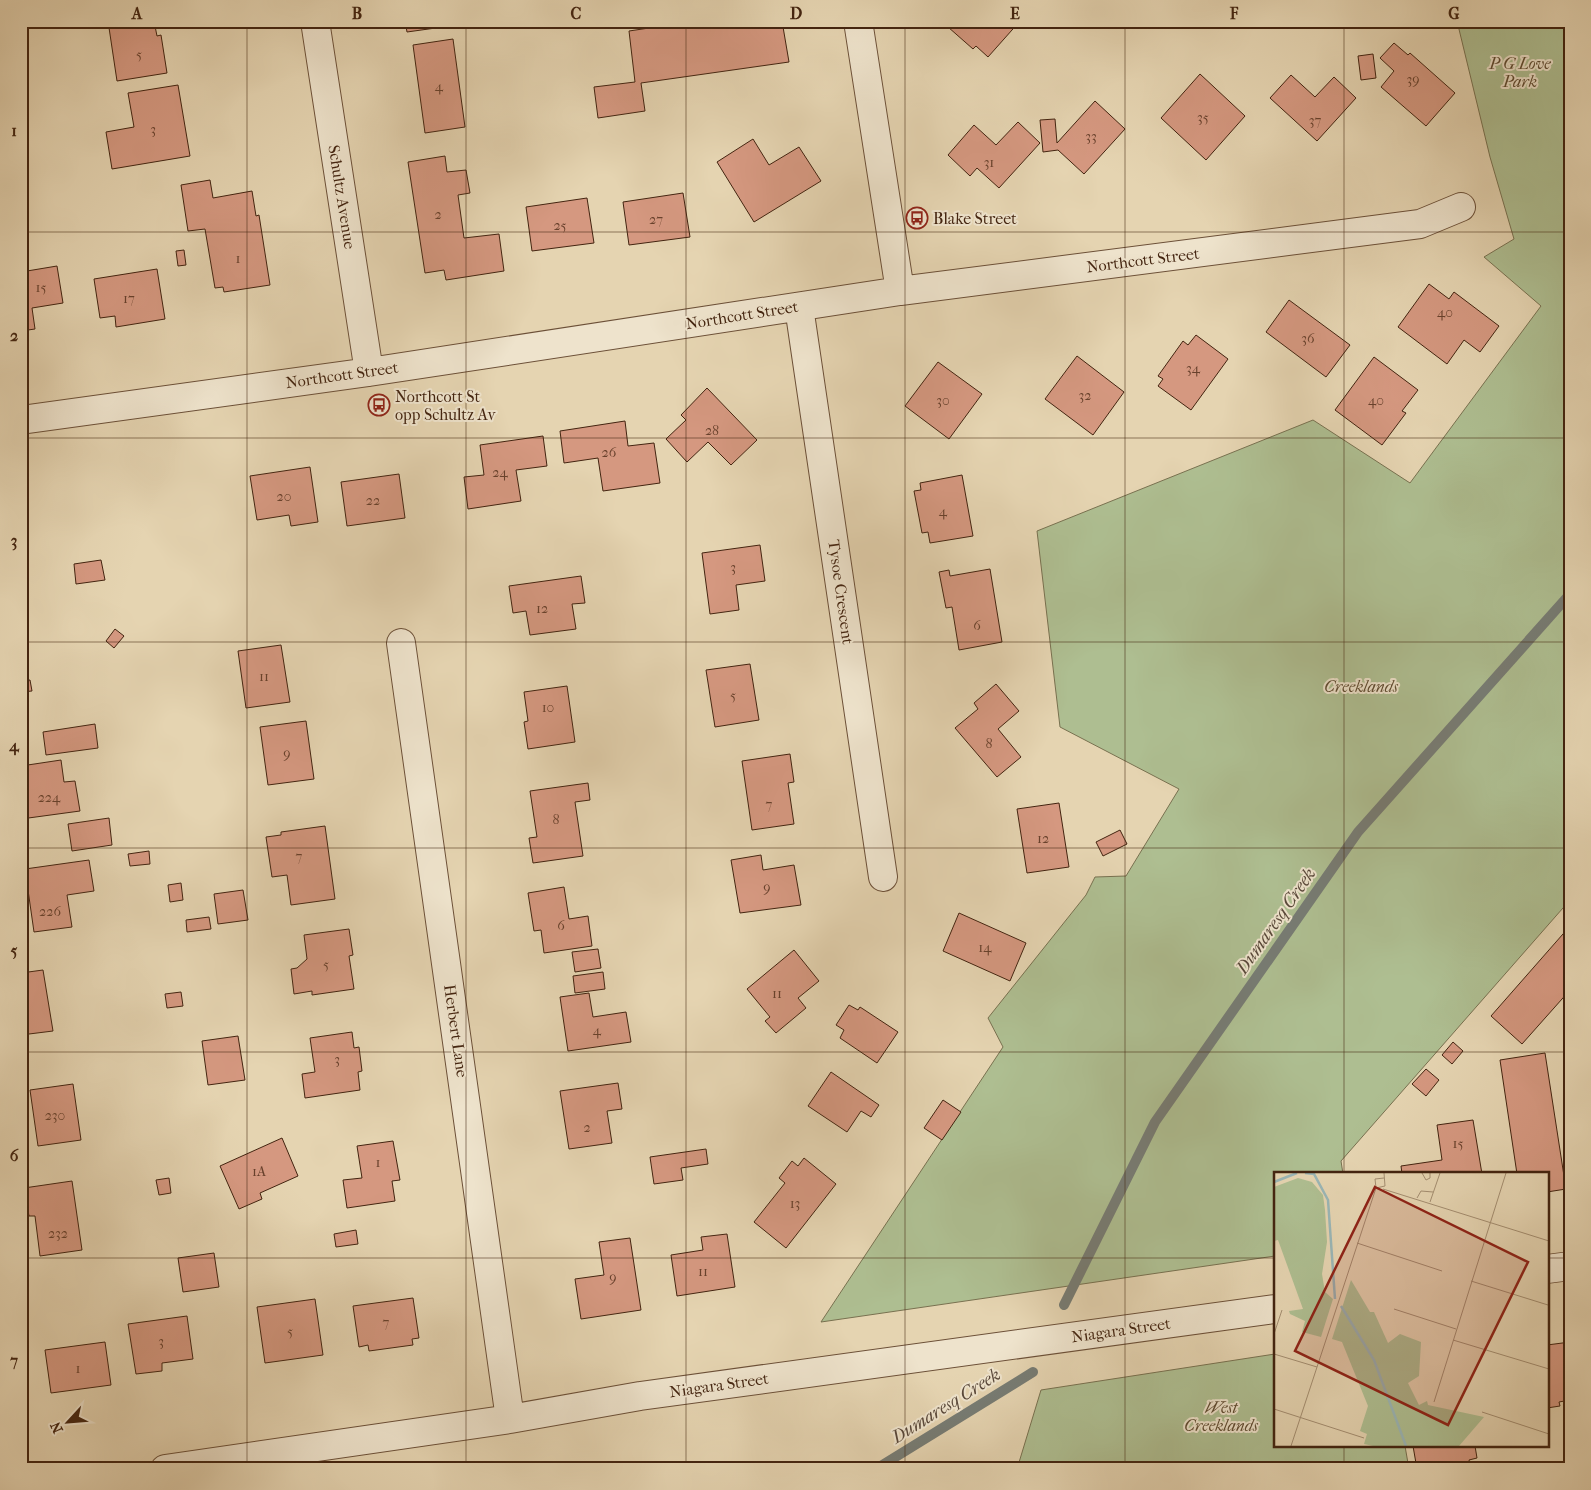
<svg xmlns="http://www.w3.org/2000/svg" width="1591" height="1490" viewBox="0 0 1591 1490" font-family="'IM FELL French Canon',serif">
<style>
.green{fill:#aebe91;stroke:#787150}
.lines{fill:none;stroke-linecap:round;stroke-linejoin:round}
.stream{stroke:#777c74;stroke-width:10}
.building{fill:#d59880;stroke:#432410}
.minor-casing{stroke:#6c5038;stroke-width:30}
.minor{stroke:#eee3cc;stroke-width:28}
.grid{fill:none;stroke:#432410;stroke-width:1;stroke-opacity:0.55}
.labels{text-anchor:middle;dominant-baseline:central;stroke-width:4;stroke-linejoin:round;paint-order:stroke}
.number-label{font-size:14px;fill:#68412c}
.park-label{font-size:16px;font-style:italic;fill:#5e4a30;stroke:#eee3cc}
.street-label{font-size:16px;fill:#432410;stroke:#eee3cc}
.poi-label{font-size:16px;fill:#432410;stroke:#eee3cc;text-anchor:start}
.water-label{font-size:18px;font-style:italic;fill:#59483a;stroke:#eee3cc}
.inset-river{fill:none;stroke:#9ab6b6;stroke-width:2.5}
.inset-road{fill:none;stroke:#a48e71;stroke-width:1}
.view{fill:#8f2418;fill-opacity:0.15;stroke:#8f2418;stroke-width:2.5}
.inset-edge{fill:none;stroke:#432410;stroke-width:2.5}
.neatline{fill:none;stroke:#432410;stroke-width:2}
.grid-label{font-size:16px;text-anchor:middle;font-weight:bold;fill:#432410}
</style>
<rect width="100%" height="100%" fill="#e5d4b1"/>
<filter id="stains"><feTurbulence type="fractalNoise" baseFrequency=".004" numOctaves="4"/><feColorMatrix values="0 0 0 0 .2 0 0 0 0 .09 0 0 0 0 .02 0 0 0 .5 -.17"/></filter>
<radialGradient id="worn" r=".72"><stop offset=".6" stop-color="#630" stop-opacity="0"/><stop offset="1" stop-color="#630" stop-opacity=".3"/></radialGradient>
<path class="green" d="M1457,21H1570V900L1341,1161L1343,1174H1275V1256L821,1322L1003,1047L988,1018L1086,895L1095,877L1126,876L1179,789L1060,727L1037,531L1313,420L1410,483L1541,306L1484,257L1514,239L1490,157Z
M1275,1354V1446H1405L1409,1469H1017L1041,1390Z"/>
<g class="lines">
<path class="stream" d="M1064,1305L1155,1122L1358,832L1570,594
M876,1469L1033,1372"/>
</g>
<path class="building" d="M108,21H154L157,36L161,35L167,73L117,81Z
M405,21H449L450,26L407,32Z
M696,21H782L789,62L641,83L645,111L598,118L594,87L635,82L629,31Z
M953,21H1020L988,57L976,46L973,49L948,27Z
M453,39L465,127L425,133L413,45Z
M1394,43L1408,55L1410,53L1455,93L1426,126L1381,87L1394,71L1380,58Z
M1373,54L1376,78L1361,80L1358,56Z
M1200,74L1245,116L1206,160L1161,118Z
M1291,75L1315,97L1334,77L1356,98L1317,141L1270,98Z
M178,85L190,156L112,169L106,132L134,127L128,93Z
M1095,101L1125,129L1084,174L1058,150L1043,152L1040,120L1055,119L1057,143Z
M1018,122L1040,143L999,188L977,168L970,176L948,155L974,125L996,145Z
M753,139L769,165L799,147L821,181L754,222L717,162Z
M445,156L447,172L466,170L470,193L458,195L464,238L499,234L504,271L446,280L444,270L425,273L408,162Z
M210,180L213,198L252,191L256,216L259,215L270,285L224,292L223,287L215,288L205,229L188,231L181,185Z
M683,193L690,237L629,245L623,202Z
M587,198L594,243L532,251L526,207Z
M184,250L186,265L178,266L176,251Z
M57,266L63,303L32,308L35,329L21,331V272Z
M157,269L165,319L116,327L115,316L100,318L94,279Z
M1429,284L1449,299L1454,292L1499,326L1480,352L1464,340L1447,364L1398,327Z
M1289,300L1350,345L1326,377L1266,332Z
M1196,335L1228,359L1191,410L1158,386L1163,379L1158,376L1183,341L1188,345Z
M1077,356L1124,392L1093,435L1045,399Z
M1374,357L1418,390L1402,411L1406,413L1382,445L1335,410Z
M938,362L982,394L949,439L905,406Z
M707,388L757,440L731,465L708,442L687,462L666,439L686,420L681,415Z
M625,421L628,446L654,443L660,483L603,491L598,458L564,463L560,431Z
M543,436L547,466L516,470L521,501L468,509L464,477L484,475L480,445Z
M310,467L318,522L291,526L289,515L257,520L250,476Z
M399,474L405,518L347,526L341,482Z
M962,475L973,536L930,543L928,532L922,533L914,491L921,490L920,483Z
M760,545L765,581L736,585L739,610L710,614L702,553Z
M101,560L105,580L76,584L74,564Z
M990,569L1002,642L959,650L952,607L946,608L939,572L949,570L950,576Z
M581,576L585,603L572,604L576,629L530,635L526,611L513,613L509,586Z
M115,629L124,636L114,648L106,641Z
M281,645L290,702L246,708L238,651Z
M750,664L759,720L715,727L706,670Z
M30,680L32,691L21,692V681Z
M996,684L1019,711L998,729L1021,757L997,777L955,728L978,709L974,703Z
M567,686L575,742L528,749L524,722L528,721L524,692Z
M21,710L24,729L21,730Z
M306,721L314,779L268,785L260,727Z
M95,724L98,748L46,755L43,732Z
M790,754L794,782L788,783L794,824L752,830L742,761Z
M61,760L64,782L75,781L80,811L21,819V766Z
M588,783L590,800L575,802L583,856L533,863L529,838L537,837L530,791Z
M1059,803L1069,867L1027,873L1017,809Z
M109,818L112,845L72,851L68,824Z
M325,826L335,899L291,905L287,875L272,877L266,837L281,835V832Z
M1120,830L1127,844L1103,856L1096,842Z
M149,851L150,864L130,866L128,854Z
M761,855L763,870L794,865L801,905L740,913L731,860Z
M89,860L94,891L67,895L72,927L34,932L25,869Z
M181,883L183,900L170,902L168,885Z
M564,887L569,919L588,916L592,946L544,953L541,930L534,931L528,893Z
M243,890L248,920L218,924L214,894Z
M959,913L1026,943L1010,981L943,951Z
M209,917L211,929L187,932L186,920Z
M1570,926V990L1522,1044L1491,1016Z
M349,929L353,955L349,956L354,989L312,995V991L294,994L291,969L297,968L307,959L304,935Z
M598,949L601,968L575,972L572,952Z
M794,950L819,981L798,998L806,1008L776,1033L765,1021L770,1017L747,989Z
M43,970L53,1031L21,1035V973Z
M603,972L605,989L575,993L573,976Z
M181,992L183,1006L167,1008L165,994Z
M589,993L593,1017L626,1012L631,1042L568,1051L560,997Z
M849,1005L858,1010L860,1007L898,1032L877,1063L840,1038L844,1030L836,1025Z
M352,1032L354,1048L359,1047L362,1071L358,1072L360,1090L305,1098L302,1074L315,1072L310,1038Z
M238,1036L245,1080L208,1085L202,1041Z
M1453,1042L1463,1051L1452,1064L1442,1055Z
M1545,1053L1566,1189L1547,1192V1174H1517L1500,1060Z
M1426,1069L1439,1080L1426,1096L1412,1084Z
M831,1072L879,1105L871,1117L861,1111L847,1132L808,1106Z
M618,1083L622,1109L607,1111L612,1143L569,1149L560,1091Z
M73,1084L81,1140L38,1146L30,1090Z
M943,1100L961,1112L942,1140L924,1128Z
M1473,1120L1482,1174H1402L1401,1166L1442,1160L1437,1125Z
M282,1138L298,1176L260,1193L262,1199L239,1209L220,1166Z
M393,1141L400,1180L392,1181L395,1201L347,1208L343,1180L362,1178L357,1146Z
M706,1149L708,1164L681,1168L683,1180L654,1184L650,1157Z
M804,1158L836,1184L786,1248L754,1222L785,1183L779,1178L792,1161L798,1166Z
M169,1178L171,1193L159,1195L156,1180Z
M72,1181L82,1250L40,1256L35,1216H29L24,1188Z
M356,1230L358,1244L336,1247L334,1234Z
M727,1234L735,1287L677,1296L671,1255L703,1250L701,1237Z
M630,1238L641,1310L581,1319L575,1279L604,1275L599,1242Z
M214,1253L219,1287L183,1292L178,1258Z
M413,1298L419,1338L412,1339L413,1345L369,1351L368,1345L359,1347L353,1306Z
M315,1299L323,1355L265,1363L257,1307Z
M187,1316L193,1359L162,1363V1371L136,1374L128,1324Z
M105,1342L111,1385L51,1393L45,1350Z
M1570,1342V1400L1559,1402L1560,1406L1547,1408V1345Z
M1413,1446H1475L1477,1458L1469,1460L1471,1469H1417Z"/>
<g class="lines">
<g class="minor-casing">
<path id="minor" d="M315,21L369,372
M858,21L900,291
M799,307L883,877
M21,420L369,372L900,291L1420,224L1461,207
M401,643L510,1419
M1547,1269L1570,1266
M165,1469L510,1419L640,1396L1275,1309"/>
</g>
<use href="#minor" class="minor"/>
</g>
<path class="grid" d="M247,21V1469M466,21V1469M686,21V1469M905,21V1469M1125,21V1469M1344,21V1174M21,232H1570M21,438H1570M21,642H1570M21,848H1570M21,1052H1570M21,1258H1275M1547,1258H1570M1344,1446V1469"/>
<defs>
<g id="bus-ring" transform="scale(1.125)"><circle r="9.5" fill="#eee3cc" stroke="#8f2418" stroke-width="1.5"/><path d="M-5-6H5V4H4V6H2V4H-2V6H-4V4H-5ZM-3.5-4V0h7V-4ZM-3.5 1.2v1.5H-2V1.2ZM2 1.2v1.5H3.5V1.2Z" fill="#8f2418"/></g>
</defs>
<g fill-rule="evenodd">
<use href="#bus-ring" x="917" y="218"/>
<use href="#bus-ring" x="379" y="405"/>
</g>
<g class="labels">
<g class="number-label">
<text x="139" y="54">5</text>
<text x="1413" y="79">39</text>
<text x="439" y="86">4</text>
<text x="1203" y="117">35</text>
<text x="1315" y="120">37</text>
<text x="153" y="129">3</text>
<text x="1091" y="136">33</text>
<text x="989" y="162">31</text>
<text x="438" y="214">2</text>
<text x="656" y="219">27</text>
<text x="560" y="225">25</text>
<text x="238" y="258">1</text>
<text x="41" y="287">15</text>
<text x="129" y="298">17</text>
<text x="1445" y="312">40</text>
<text x="1308" y="338">36</text>
<text x="1193" y="368">34</text>
<text x="1085" y="395">32</text>
<text x="943" y="400">30</text>
<text x="1376" y="400">40</text>
<text x="712" y="430">28</text>
<text x="609" y="452">26</text>
<text x="500" y="472">24</text>
<text x="284" y="496">20</text>
<text x="373" y="500">22</text>
<text x="943" y="511">4</text>
<text x="733" y="567">3</text>
<text x="542" y="608">12</text>
<text x="977" y="625">6</text>
<text x="264" y="676">11</text>
<text x="733" y="695">5</text>
<text x="548" y="707">10</text>
<text x="989" y="743">8</text>
<text x="287" y="753">9</text>
<text x="49" y="797">224</text>
<text x="769" y="804">7</text>
<text x="556" y="819">8</text>
<text x="1043" y="838">12</text>
<text x="299" y="856">7</text>
<text x="767" y="887">9</text>
<text x="50" y="911">226</text>
<text x="561" y="925">6</text>
<text x="985" y="947">14</text>
<text x="326" y="964">5</text>
<text x="777" y="993">11</text>
<text x="597" y="1030">4</text>
<text x="337" y="1059">3</text>
<text x="55" y="1115">230</text>
<text x="587" y="1127">2</text>
<text x="1458" y="1143">15</text>
<text x="378" y="1162">1</text>
<text x="259" y="1171">1A</text>
<text x="795" y="1203">13</text>
<text x="58" y="1233">232</text>
<text x="703" y="1271">11</text>
<text x="613" y="1277">9</text>
<text x="386" y="1322">7</text>
<text x="290" y="1331">5</text>
<text x="161" y="1341">3</text>
<text x="78" y="1368">1</text>
</g>
<g class="park-label">
<text x="1520" y="63">P G Love<tspan x="1520" dy="18">Park</tspan></text>
<text x="1361" y="686">Creeklands</text>
<text x="1221" y="1407">West<tspan x="1221" dy="18">Creeklands</tspan></text>
</g>
<g class="street-label">
<text transform="translate(342 197) rotate(81)">Schultz Avenue</text>
<text transform="translate(1143 260) rotate(-7)">Northcott Street</text>
<text transform="translate(742 315) rotate(-9)">Northcott Street</text>
<text transform="translate(342 375) rotate(-8)">Northcott Street</text>
<text transform="translate(841 592) rotate(82)">Tysoe Crescent</text>
<text transform="translate(456 1031) rotate(82)">Herbert Lane</text>
<text transform="translate(1121 1330) rotate(-8)">Niagara Street</text>
<text transform="translate(719 1385) rotate(-8)">Niagara Street</text>
</g>
<g class="poi-label">
<text x="933" y="218">Blake Street</text>
<text x="395" y="396">Northcott St<tspan x="395" dy="18">opp Schultz Av</tspan></text>
</g>
<g class="water-label">
<text transform="translate(1276 921) rotate(-55)">Dumaresq Creek</text>
<text transform="translate(946 1406) rotate(-32)">Dumaresq Creek</text>
</g>
</g>
<g transform="translate(1274 1172)">
<rect width="275" height="275" fill="#e5d4b1"/>
<path d="M24,6L38,10L49,23L51,38L53,70L48,102L51,120L59,127L47,165L28,160L31,149L16,142L15,139L29,137L4,68L0,69V15ZM77,108L96,140H100L114,171L126,162L147,170L145,204L134,211L145,233L153,229L154,233L210,245L185,274H99L90,272L93,262L86,259L94,234L68,170L58,167Z" fill="#aebe91"/>
<path class="inset-river" d="M31,1L40,2L54,28L61,127M0,10L23,1M67,134L100,188L132,274"/>
<path class="inset-road" d="M110,1L111,14L102,16L101,7L110,6M148,1L152,8L156,6V1M109,17L275,69M143,26L147,19L159,20M156,30L166,1M83,71L168,99M197,109L274,133M120,137L182,157M0,162L8,138M179,168L275,197M0,182L43,195M160,230L232,1M0,237L90,266M208,240L275,262M17,274L102,16"/>
<path class="view" d="M101,15L254,90L174,253L21,179Z"/>
<rect width="275" height="275" class="inset-edge"/>
</g>
<rect width="1591" height="1490" fill="none" stroke="#e5d4b1" stroke-width="55"/>
<g transform="translate(68 1422) rotate(244)" stroke="#eee3cc" stroke-width="4" paint-order="stroke">
<path d="M0-4L9 19L0 12L-9 19Z" fill="#432410"/>
<text y="-8" font-size="14" font-weight="bold" text-anchor="middle" fill="#432410">N</text>
</g>
<rect x="28" y="28" width="1536" height="1434" class="neatline"/>
<g class="grid-label">
<text x="137" y="19">A</text>
<text x="357" y="19">B</text>
<text x="576" y="19">C</text>
<text x="796" y="19">D</text>
<text x="1015" y="19">E</text>
<text x="1234" y="19">F</text>
<text x="1454" y="19">G</text>
<text x="14" y="136">1</text>
<text x="14" y="341">2</text>
<text x="14" y="546">3</text>
<text x="14" y="751">4</text>
<text x="14" y="956">5</text>
<text x="14" y="1161">6</text>
<text x="14" y="1366">7</text>
</g>
<rect width="100%" height="100%" filter="url(#stains)"/>
<rect width="100%" height="100%" fill="url(#worn)"/>
</svg>
